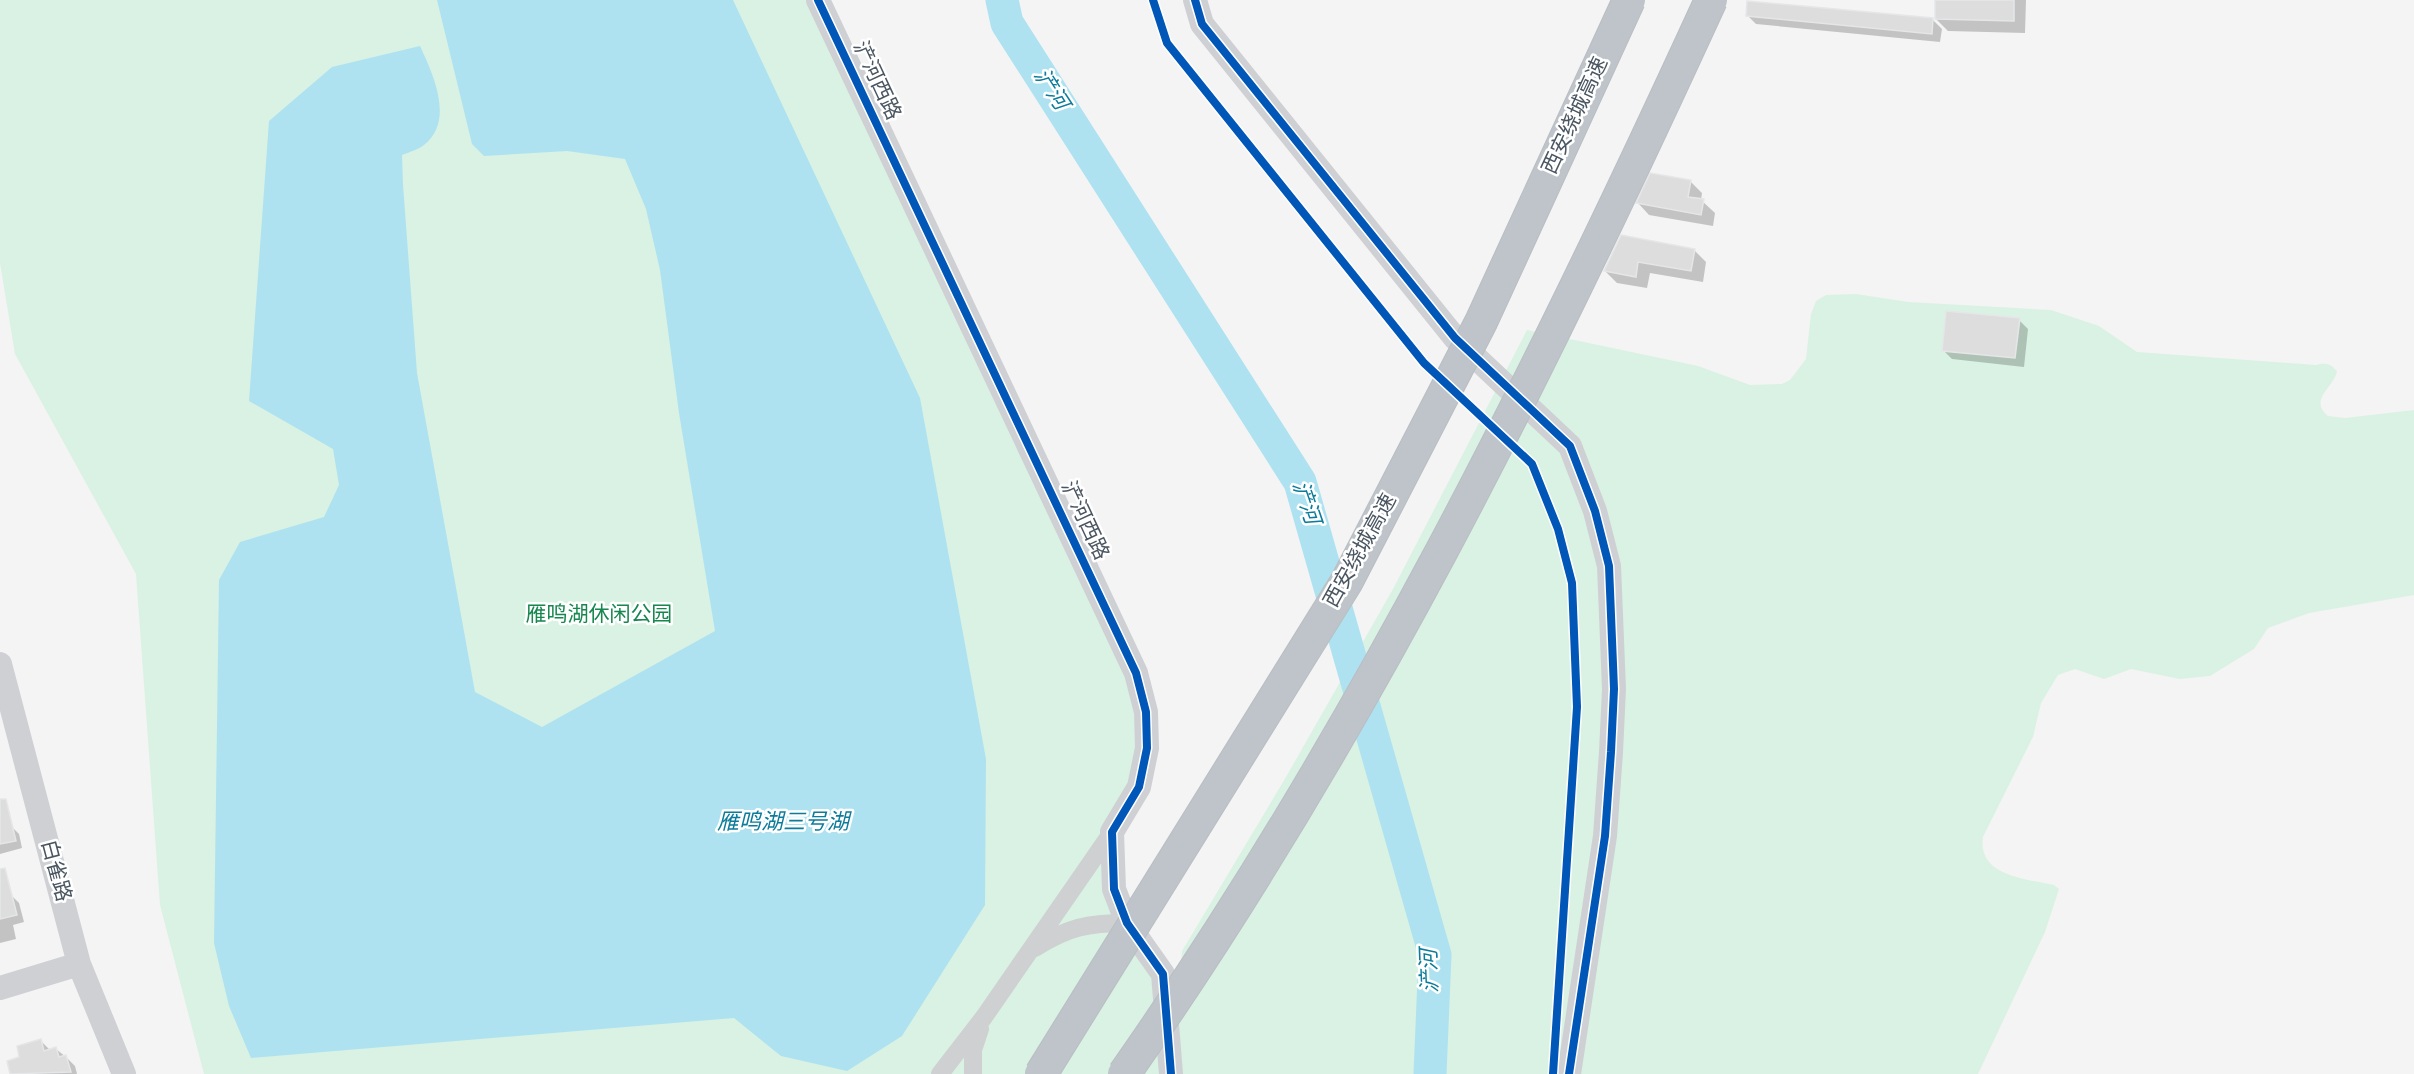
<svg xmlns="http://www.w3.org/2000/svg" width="2414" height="1074" viewBox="0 0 2414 1074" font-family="Overpass,'Noto Sans SC',sans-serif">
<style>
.green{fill:#d9f2e3}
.water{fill:#aee2f0}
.shadow{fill:#0003}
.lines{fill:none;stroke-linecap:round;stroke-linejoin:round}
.river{stroke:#aee2f0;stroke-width:33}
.building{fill:#ddddde;stroke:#e5e6e7;stroke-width:1.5}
.street{stroke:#ced0d2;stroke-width:18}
.secondary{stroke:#ced0d4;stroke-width:24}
.highway-bridge-casing{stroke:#b9bec3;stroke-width:34;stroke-linecap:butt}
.highway-bridge{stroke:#bec4c9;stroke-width:32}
.cycleway-casing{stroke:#fff;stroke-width:11}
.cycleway{stroke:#0057b8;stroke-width:8}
.labels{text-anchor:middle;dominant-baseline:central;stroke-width:5;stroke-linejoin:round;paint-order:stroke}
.street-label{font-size:21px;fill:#4a5661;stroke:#fff}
.park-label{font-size:21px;fill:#17864f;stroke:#fff}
.water-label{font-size:22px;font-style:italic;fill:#0c7c9b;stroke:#fff}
</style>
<rect width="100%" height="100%" fill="#f4f4f4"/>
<path class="green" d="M0,0H818L1146,712L1114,889L1147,953L1171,1074H204L160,905L136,574L15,354L0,263Z
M1856,294L1908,302L2051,310L2099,326L2137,352L2316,365C2326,362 2331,364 2337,371C2334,388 2308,399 2328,416L2345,418L2414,410V595L2309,613L2268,628L2254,649L2210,676L2180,679L2131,669L2104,679L2075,669L2058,675L2041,703L2033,737L1983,837C1977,876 2026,879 2054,885L2059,889L2045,932L1978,1074H1173L1182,951L1286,777L1393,589L1527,330L1698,366L1750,385L1782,384L1790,380L1806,359L1811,314L1816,301L1826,295Z"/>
<path class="water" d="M437,0H733L920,398L986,759L985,905L902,1036L847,1071L781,1056L734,1018L251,1058L229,1006L214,943L219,580L240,542L324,517L339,485L333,449L249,401L269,121L332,67L420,46C433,74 455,121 424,145C418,150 409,152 402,155L403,185L417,373L475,692L542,727L715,631L679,413L660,270L646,209L625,159L567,151L484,156L472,144Z"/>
<path class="shadow" d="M1937,0H2026L2025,33L1948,31L1936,19Z
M1747,15L1933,20L1942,29L1940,42L1756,24Z
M1690,181L1702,193L1701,200L1715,213L1713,226L1649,215L1638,203Z
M1622,237L1694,250L1706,262L1703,282L1650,273L1647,288L1617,283L1605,271Z
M2019,320L2028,329L2024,367L1952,359L1943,350Z
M0,802L11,826L19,834L22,848L0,854Z
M11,895L19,903L24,922L13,925L16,939L0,943V898Z
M41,1041L50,1050L56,1049L66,1057L75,1066L77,1074H12L9,1062L21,1058Z"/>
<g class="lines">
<path class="river" d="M1002,0L1007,23L1300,482L1435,955L1430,1074"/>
</g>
<path class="building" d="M1935,0H2014V21L1935,19Z
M1747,1L1933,18L1932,34L1746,16Z
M1650,173L1691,180L1688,197L1704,199L1701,215L1636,203Z
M1621,235L1695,249L1691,271L1638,262L1636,277L1604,271Z
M1946,311L2020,318L2015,358L1942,351Z
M0,799H6L16,841L0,844Z
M5,868L17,915L0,919V869Z
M41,1039L44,1051L56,1047L59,1057L66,1055L71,1072L10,1074L7,1061L19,1057L17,1046Z"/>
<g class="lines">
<path class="street" d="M1035,948C1068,927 1088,923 1127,923
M940,1074L984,1017L1112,832
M973,1074V1050L980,1029"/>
<path class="secondary" d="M818,0L1136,673L1146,712L1147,748L1139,787L1112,832L1114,889L1127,923L1163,974L1171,1074
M1195,0L1202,24L1455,338L1570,446L1595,511L1609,566L1614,689L1611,752L1605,836L1569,1074
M0,664L79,964L124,1074
M0,988L79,964"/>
<g class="highway-bridge-casing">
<path id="highway-bridge" d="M1041,1074L1347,581L1481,322L1629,0
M1124,1074C1359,739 1541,371 1711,0"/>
</g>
<use href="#highway-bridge" class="highway-bridge"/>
<g class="cycleway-casing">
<path id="cycleway" d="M818,0L1136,673L1146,712L1147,748L1139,787L1112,832L1114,889L1127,923L1163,974L1171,1074
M1153,0L1167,43L1424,363L1532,464L1558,529L1572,583L1577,707L1553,1074
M1195,0L1202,24L1455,338L1570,446L1595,511L1609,566L1614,689L1611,752L1605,836L1569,1074"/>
</g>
<use href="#cycleway" class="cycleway"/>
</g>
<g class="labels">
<g class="street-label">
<text transform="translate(876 81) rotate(65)">浐河西路</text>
<text transform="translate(1576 116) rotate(-65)">西安绕城高速</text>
<text transform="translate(1084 521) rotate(65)">浐河西路</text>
<text transform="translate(1361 551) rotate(-61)">西安绕城高速</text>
<text transform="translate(55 871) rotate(75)">白雀路</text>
</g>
<g class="park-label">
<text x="599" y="615">雁鸣湖休闲公园</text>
</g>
<g class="water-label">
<text transform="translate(1050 90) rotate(57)">浐河</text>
<text transform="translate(1305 503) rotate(71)">浐河</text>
<text x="783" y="823">雁鸣湖三号湖</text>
<text transform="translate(1431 971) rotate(-92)">浐河</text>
</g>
</g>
</svg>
